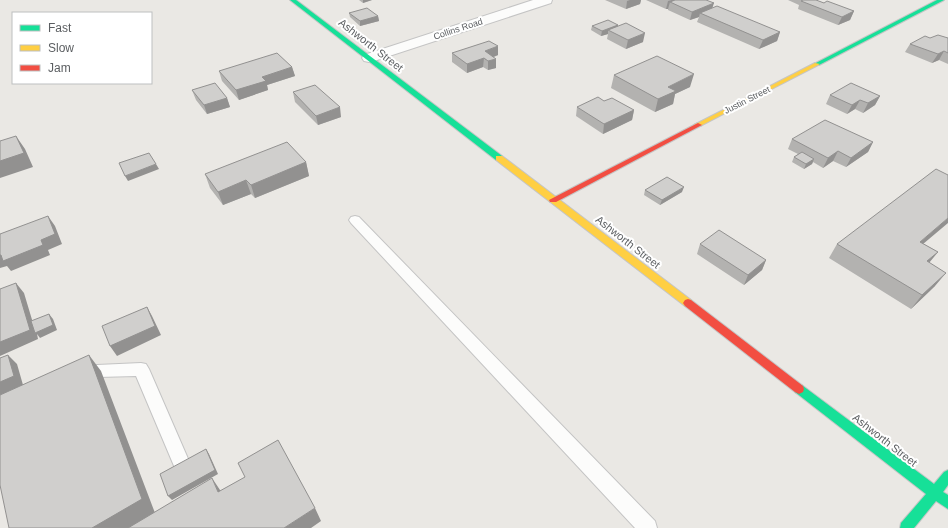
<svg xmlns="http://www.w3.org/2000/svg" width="948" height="528" viewBox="0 0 948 528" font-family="Arial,sans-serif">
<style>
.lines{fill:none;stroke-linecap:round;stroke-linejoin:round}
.lane-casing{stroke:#c4c4c4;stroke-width:2}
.street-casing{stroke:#c4c4c4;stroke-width:2}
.fast-casing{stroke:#c5c5c5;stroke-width:2}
.slow-casing{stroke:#c5c5c5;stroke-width:2}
.jam-casing{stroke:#c5c5c5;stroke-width:2}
.lane{fill:#fcfcfb;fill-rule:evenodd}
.street{fill:#fcfcfb;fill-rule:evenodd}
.fast{fill:#16e098;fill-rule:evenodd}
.slow{fill:#ffcf43;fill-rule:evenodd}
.jam{fill:#f24e42;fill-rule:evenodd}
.wall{fill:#b3b2b0}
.shaded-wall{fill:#929190}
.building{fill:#d0cfcd;stroke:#929190}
.labels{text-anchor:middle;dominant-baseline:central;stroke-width:4;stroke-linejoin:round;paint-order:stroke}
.far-street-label{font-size:9px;fill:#5b5e61;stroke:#fff}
.street-label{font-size:11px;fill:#5b5e61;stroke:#fff}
</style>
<rect width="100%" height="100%" fill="#eae8e4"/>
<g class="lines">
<g class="lane-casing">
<path id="lane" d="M355,216L359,217L655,521L657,528H635L351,223L349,220L351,217Z
M141,363L146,364L149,369L189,461L192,467L189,473L183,475L177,473L136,376L98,377L85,382L80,381L77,376L80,371L97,365Z"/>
</g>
<g class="street-casing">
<path id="street" d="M533,0H552L551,3L374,61L369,62L364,61L362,58L364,55Z"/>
</g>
<g class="fast-casing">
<path id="fast" d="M290,0H296L502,156V160H496Z
M937,0H944L819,65L814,64Z
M799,384L803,386L934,484L944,472L948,470V485L943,492L948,495V509L936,501L914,528H900L901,523L926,494L795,392L794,389L795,386Z"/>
</g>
<g class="slow-casing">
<path id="slow" d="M815,63L820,64L700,126H696L694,125Z
M496,156H502L691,300L693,303L691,306H685L496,160Z"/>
</g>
<g class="jam-casing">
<path id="jam" d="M698,123L702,125L700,126L556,202H550L549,200Z
M688,299L691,300L803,386L804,389L803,392L799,394L795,392L685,306L683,303L685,300Z"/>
</g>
<use href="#lane" class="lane"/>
<use href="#street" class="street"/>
<use href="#fast" class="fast"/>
<use href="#slow" class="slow"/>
<use href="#jam" class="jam"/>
</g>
<path class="wall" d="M359,0H372L363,3Z
M605,0H641L640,4L626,9Z
M646,0H706L712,8L780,32L777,41L759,49L697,22L699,17L690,20L668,10V9H666Z
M788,0H818V1L824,3L854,11L850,20L838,25L798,9L799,5Z
M349,13L378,16L379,21L360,26L350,17Z
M618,25V26L643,42L626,49L607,39L608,34L601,36L591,30L592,26Z
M930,38H948V64L939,60L932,63L905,52L910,44Z
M452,53L498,55L494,57L496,68L488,70L483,67L467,73L452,62Z
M292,67L295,76L267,85L268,90L239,100L222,81L219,71Z
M614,75L690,87L675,94L673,104L655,112L611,88Z
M192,90L227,98L230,107L207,114L196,100Z
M293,92L341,117L318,125L295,102Z
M830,95L880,96L875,105L863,113L855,109L847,114L826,104Z
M577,107L634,110L632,120L603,134L576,116Z
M792,139L873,142L868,152L846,167L833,161L823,168L813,162L812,164L804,169L792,162L794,157L798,154L788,149Z
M306,162L309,176L255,198L251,194L223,205L210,188L205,174Z
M645,190L682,192L660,205L644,195Z
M700,244L766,260L762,270L744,285L697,254Z
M837,244H924L938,252L929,263L935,286L911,309L829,258Z"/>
<path class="shaded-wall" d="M363,0H372L363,3Z
M630,0H641L640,4L626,9L627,1Z
M672,0H679L670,2L668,9H666L668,1Z
M714,3L711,12L700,13L699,17L690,20L692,12Z
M854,11L850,20L838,25L842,17Z
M378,16L379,21L360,26V21Z
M618,25V30H608V34L601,36L602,31Z
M780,32L777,41L759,49L763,40Z
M645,33L643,42L626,49L628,40Z
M498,46V55L485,60V51Z
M944,51L939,60L932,63L938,54Z
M484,58L483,67L467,73V64Z
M496,59V68L488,70V61Z
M292,67L295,76L267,85L268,90L239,100L236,90L262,77Z
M694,74L690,87L675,94L673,104L655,112L658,99L668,87Z
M880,96L875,105L863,113L868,103Z
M227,98L230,107L207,114L204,105Z
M860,100L855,109L847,114L852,105Z
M340,107L341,117L318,125L316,116Z
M634,110L632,120L603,134L604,124Z
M16,136L25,149L33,167L0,178V161Z
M873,142L868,152L846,167L851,158Z
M838,151L833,161L823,168L828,158Z
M814,159L812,164L804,169L806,164Z
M306,162L309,176L255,198L251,185Z
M156,164L159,169L128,181L125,176Z
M246,180L251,194L223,205L218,192Z
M684,187L682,192L660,205L662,200Z
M48,216L55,226L62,244L48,250L50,255L11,271L7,266L0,268V255L41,240Z
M948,218V223L910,255L920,242Z
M938,252L927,265V261Z
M766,260L762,270L744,285L748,275Z
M946,273L935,286L911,309L922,295Z
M16,283L24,293L36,333L49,314L53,319L57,330L40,338L37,334L38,339L0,356V342Z
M147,307L152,316L161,335L117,356L110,346Z
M8,355L17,364L23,385L0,396V382Z
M89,355L101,371L155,513L129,528H92Z
M206,449L209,454L218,474L172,500L168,496Z
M212,478L222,493L218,492Z
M315,508L321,521L311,528H284Z"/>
<path class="building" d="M675,0H706L714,3L692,12L670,2Z
M803,0H816L824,3L827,1L854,11L842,17L801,1Z
M717,6L780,32L763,40L700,13Z
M367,8L378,16L360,21L349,13Z
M608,20L618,25L602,31L592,26Z
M626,23L645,33L628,40L608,30Z
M938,35L948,38V53L944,51L938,54L910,44L925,36L930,38Z
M489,41L498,46L485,51L496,59L488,61L484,58L467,64L452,53Z
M277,53L292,67L262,77L266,81L236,90L219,71Z
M657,56L694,74L668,87L676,91L658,99L614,75Z
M215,83L227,98L204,105L192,90Z
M851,83L880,96L868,103L860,100L852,105L830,95Z
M315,85L340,107L316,116L293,92Z
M598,97L604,101L612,98L634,110L604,124L577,107Z
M825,120L873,142L851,158L838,151L828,158L792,139Z
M16,136L24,153L0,161V141Z
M287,142L306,162L251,185L246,180L218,192L205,174Z
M802,152L814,159L806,164L794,157Z
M149,153L156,164L125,176L119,163Z
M936,169L948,175V218L920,242L938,252L927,261L946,273L922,295L837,244Z
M667,177L684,187L662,200L645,190Z
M48,216L55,234L41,240L43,245L3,261L1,255H0V234Z
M719,230L766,260L748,275L700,244Z
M16,283L30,330L0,342V289Z
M147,307L155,326L110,346L102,326Z
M49,314L53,325L35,333L31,321Z
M8,355L14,376L0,382V358Z
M89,355L142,499L92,528H9L0,485V395Z
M278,440L315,508L284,528H128L212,478L218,492L245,477L238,463Z
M206,449L215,470L168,496L160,474Z"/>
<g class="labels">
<g class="far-street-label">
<text transform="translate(458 29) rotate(-18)">Collins Road</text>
<text transform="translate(747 100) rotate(-27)">Justin Street</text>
</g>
<g class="street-label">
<text transform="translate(371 45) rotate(38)">Ashworth Street</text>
<text transform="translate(628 242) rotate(38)">Ashworth Street</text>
<text transform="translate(885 440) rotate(38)">Ashworth Street</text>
</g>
</g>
<rect x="12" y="12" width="140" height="72" fill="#ffffff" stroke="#bdbfc0"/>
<rect x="20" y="25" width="20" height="6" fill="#16e098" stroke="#bdbfc0"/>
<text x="48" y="32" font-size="12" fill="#5b5e61">Fast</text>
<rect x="20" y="45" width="20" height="6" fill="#ffcf43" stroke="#bdbfc0"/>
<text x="48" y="52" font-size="12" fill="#5b5e61">Slow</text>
<rect x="20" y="65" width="20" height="6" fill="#f24e42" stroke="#bdbfc0"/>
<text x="48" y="72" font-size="12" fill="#5b5e61">Jam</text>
</svg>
